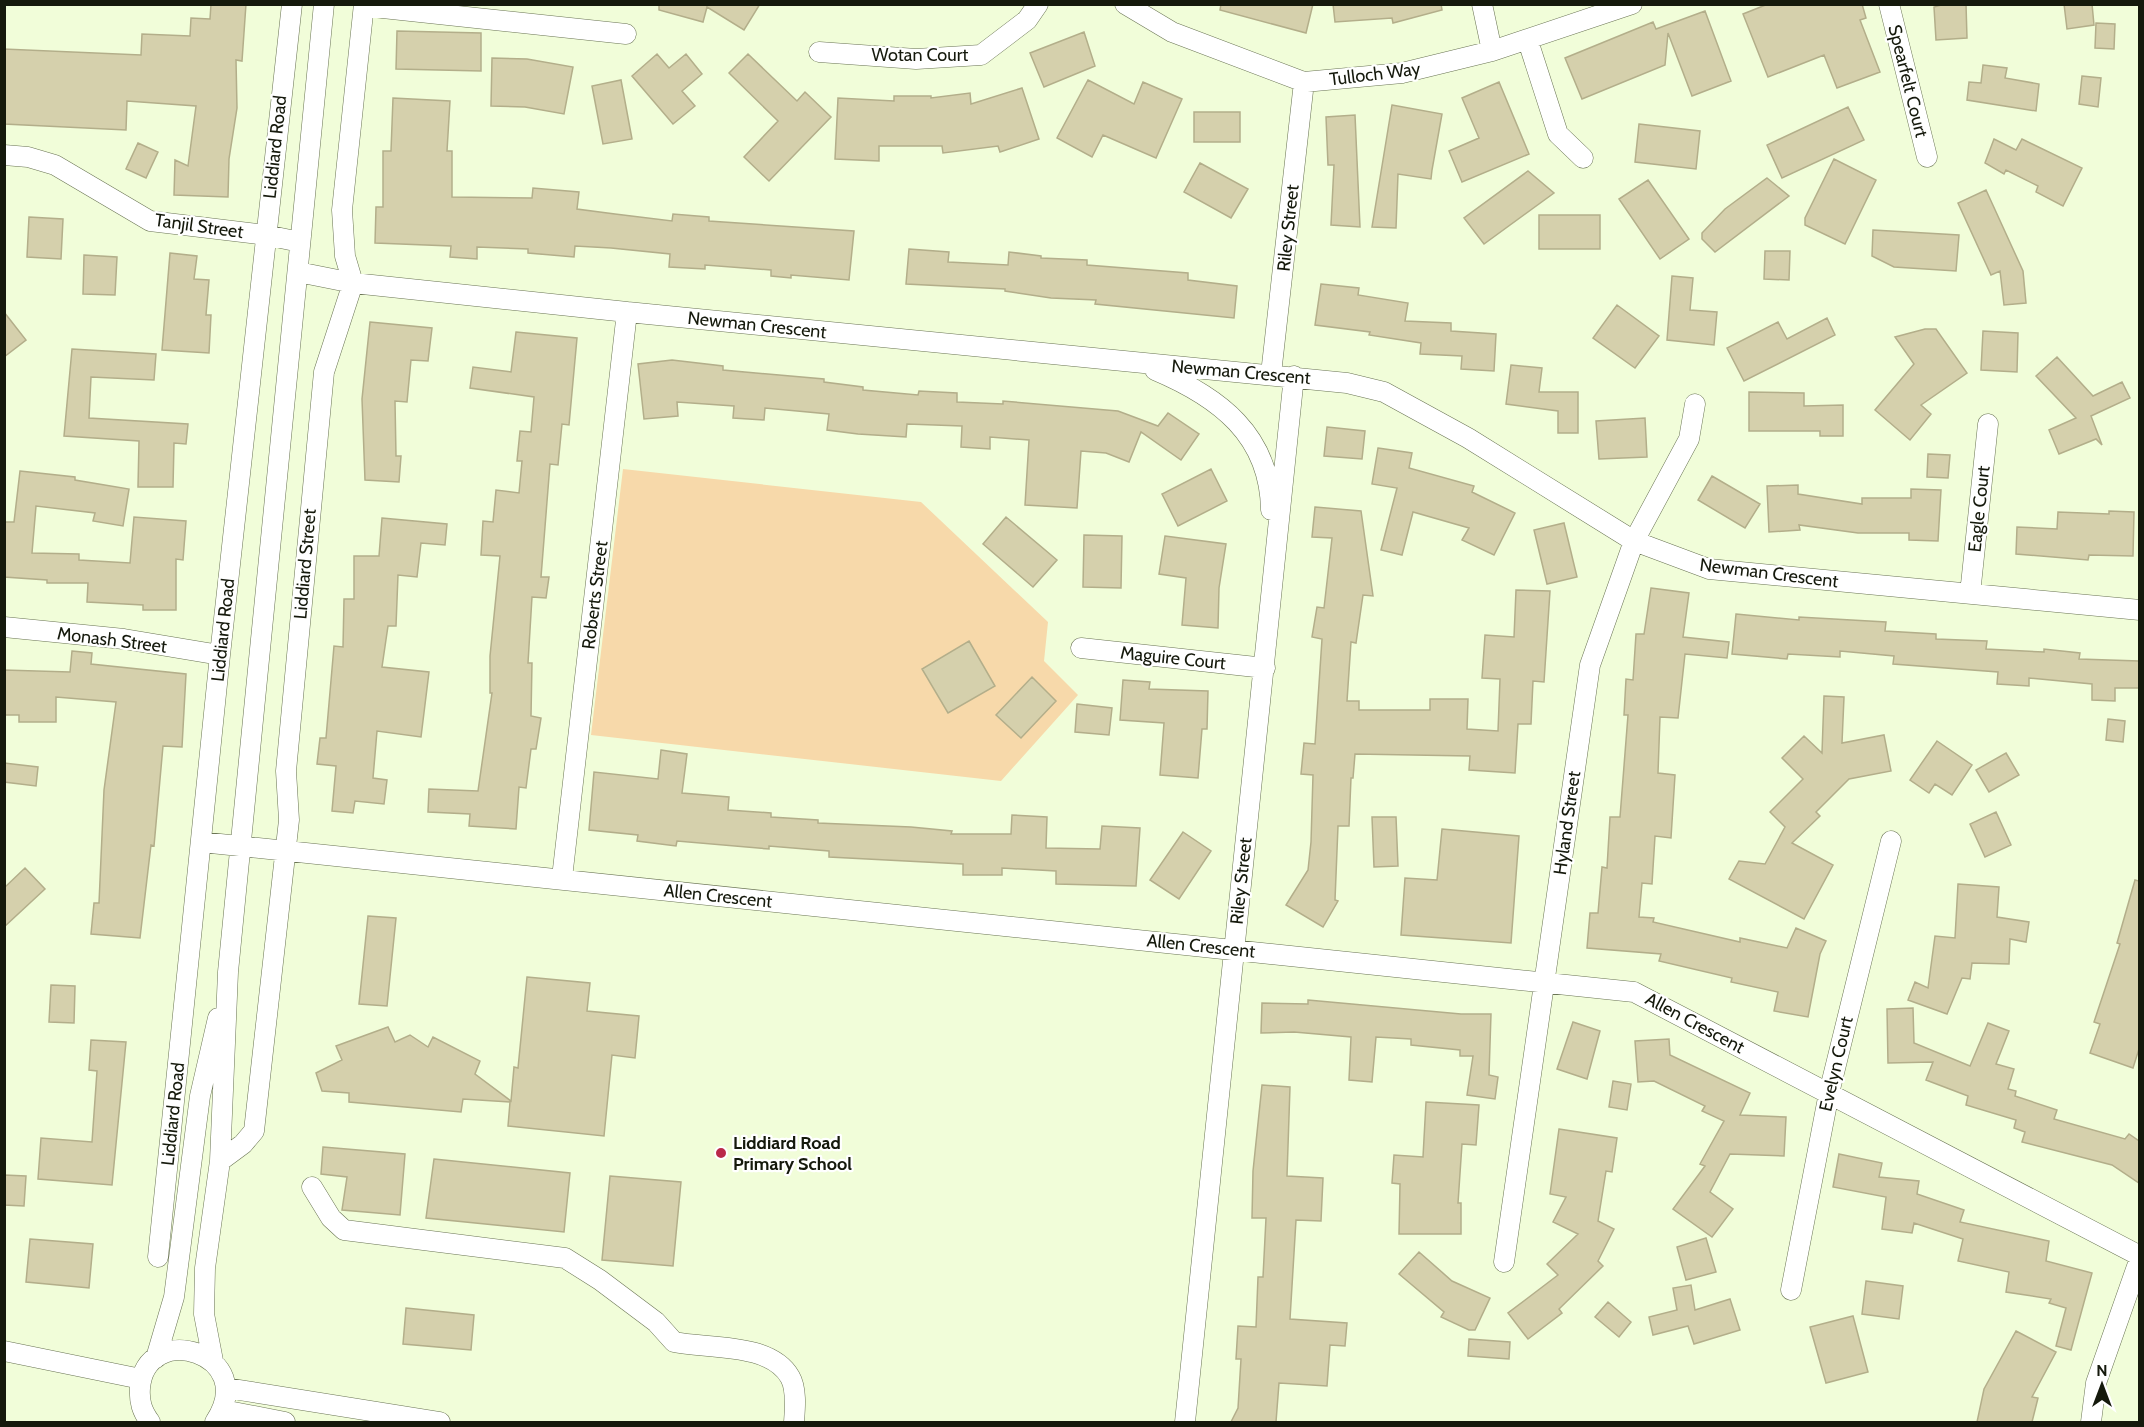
<svg xmlns="http://www.w3.org/2000/svg" width="2144" height="1427" viewBox="0 0 2144 1427" font-family="Cabin,sans-serif">
<style>
.green{fill:#f7d9aa}
.building{fill:#d5d0ac;stroke:#b3ae8a;stroke-width:1.5}
.lines{fill:none;stroke-linecap:round;stroke-linejoin:round}
.minor-casing{stroke:#6a7454;stroke-width:21}
.minor{stroke:#fff;stroke-width:20}
.poi-dot{fill:#ba2949;stroke:#fff;stroke-width:2}
.labels{text-anchor:middle;dominant-baseline:central;stroke-width:4.5;stroke-linejoin:round;paint-order:stroke}
.street-label{font-size:18px;fill:#15190c;stroke:#fff}
.poi-label{font-size:18px;font-weight:bold;fill:#15190c;stroke:#fff;text-anchor:start}
</style>
<rect width="100%" height="100%" fill="#f1fdd9"/>
<path class="green" d="M623,469L921,502L1048,622L1044,661L1078,695L1001,781L591,735Z"/>
<path class="building" d="M211,4H246L242,61L236,60L237,108L229,159L228,197L174,195L175,160L188,166L196,106L127,101L126,130L4,124V49L141,55L142,34L190,36L191,18L210,19Z
M659,4H760L744,30L707,7L703,22L659,10Z
M1221,4H1313L1306,33L1220,10Z
M1333,4H1441L1442,10L1393,23L1392,18L1335,22Z
M1768,4H1862L1866,18L1860,20L1880,72L1837,88L1824,55L1768,77L1743,14Z
M1945,4H1966L1967,38L1936,40L1934,7Z
M2064,4H2092L2094,25L2067,29Z
M1705,11L1731,81L1692,96L1668,33L1665,65L1582,99L1565,58L1653,22L1656,29Z
M2096,23L2115,24L2114,49L2095,48Z
M397,31L481,33V71L396,69Z
M1084,32L1095,66L1044,87L1030,53Z
M657,54L669,68L686,54L702,74L682,91L695,106L673,124L632,76Z
M748,54L797,101L805,92L831,117L769,181L744,157L778,121L729,73Z
M492,58L527,59L573,67L564,114L525,107L491,106Z
M1983,65L2007,68L2005,78L2039,84L2036,111L1967,100L1969,82L1981,83Z
M2082,76L2101,78L2098,107L2079,104Z
M621,80L632,139L603,144L592,86Z
M1088,80L1134,104L1143,82L1182,99L1156,158L1103,135L1092,157L1057,138Z
M1499,82L1529,154L1462,182L1449,151L1479,138L1462,98Z
M1022,88L1039,139L1000,152L998,146L943,153L942,146H879V161L835,159L838,98L894,101V96H931V98L970,93L971,104Z
M393,98L450,101L447,151H452V197L532,198L533,188L579,192L577,209L615,214L672,221L673,214L709,217V221L854,231L849,280L791,275V278L771,276V270L705,265V269L669,267L670,254L611,248L575,246L574,257L528,253V249L477,247V259L450,257L451,246L375,243L376,207H383V151H391Z
M1392,105L1442,114L1432,170L1431,179L1398,174L1396,228L1372,227Z
M1848,107L1864,140L1782,178L1767,145Z
M1194,112H1240V142H1194Z
M1355,115L1360,227L1331,225L1334,165H1328L1326,117Z
M1639,124L1700,131L1696,169L1635,162Z
M1994,139L2016,150L2022,139L2082,168L2063,206L2036,192L2038,186L2006,170L2004,174L1985,163Z
M138,143L158,152L146,178L126,169Z
M1834,159L1876,180L1845,244L1805,225V218Z
M1200,163L1248,189L1231,218L1184,192Z
M1528,171L1554,193L1484,244L1464,218Z
M1767,178L1789,196L1715,252L1702,239V233L1725,209Z
M1648,180L1689,239L1660,259L1619,199Z
M1986,190L2023,271L2026,303L2004,305L2000,271L1991,275L1958,203Z
M1539,215H1600V249H1539Z
M29,217L63,219L61,259L27,257Z
M1873,230L1959,235L1956,271L1894,267L1872,256Z
M909,249L949,252L948,262L1008,265L1009,252L1041,256V258L1087,260V265L1188,273V280L1237,286L1234,318L1095,304L1096,300L1051,298L1005,291V289L906,284Z
M1765,251H1790L1789,280L1764,279Z
M170,253L197,256L194,279L209,280L206,315H211L209,353L162,350Z
M84,255L117,257L115,295L83,294Z
M1672,276L1693,278L1690,310L1717,312L1714,345L1667,340Z
M1321,284L1359,288L1358,295L1408,303L1405,321L1451,323V331L1496,334L1494,371L1461,369L1462,356L1420,354L1421,343L1369,335L1370,332L1315,325Z
M1617,305L1659,336L1635,368L1593,338Z
M4,312L26,340L4,357Z
M1827,318L1835,335L1744,381L1727,348L1778,322L1787,339Z
M370,322L432,328L428,361L411,360L407,402L395,401L396,456H401L399,482L365,480L362,399Z
M1925,329H1936L1967,373L1921,405L1931,414L1910,440L1875,410L1914,364L1895,337Z
M1983,331L2018,333L2017,372L1981,370Z
M516,332L577,338L569,425L562,424L558,465L550,464L541,577H549L546,598L532,597L528,663H532L531,716L541,718L536,749H531L526,788L519,787L516,829L469,826L470,814L428,812L429,789L478,791L492,693H490V656L500,556L481,555L483,521L493,522L496,490L519,493L522,461H517L520,431L531,432L534,397L470,388L473,367L511,372Z
M72,349L156,354L154,380L91,377L89,418L188,424L186,444L174,443L173,487H138L139,441L64,436Z
M2057,357L2093,396L2122,382L2130,398L2091,416L2102,445L2096,439L2059,454L2049,430L2076,418L2036,376Z
M672,360L723,366V370L824,379V382L863,387V390L918,395L919,391L957,393V402L1003,404V401L1118,411L1158,426L1168,413L1199,434L1181,460L1141,432L1129,462L1106,453L1081,451L1077,508L1025,505L1029,440L990,437V449L961,447L962,426L907,424L906,437L858,434L827,430L829,414L765,408L764,420L733,418L734,406L677,402L678,416L644,419L638,364Z
M1511,365L1542,368L1539,392H1578V433H1558V411L1506,404Z
M1749,392L1804,393V406L1843,405V436H1820V431H1749Z
M1645,418L1647,457L1599,459L1596,421Z
M1327,427L1365,431L1362,459L1324,456Z
M1378,448L1412,453L1409,468L1474,486L1472,492L1515,513L1494,555L1462,540L1469,528L1413,512L1402,555L1381,550L1397,488L1372,484Z
M1928,454L1950,455L1948,478L1927,477Z
M1211,469L1227,501L1178,526L1162,494Z
M20,471L75,477V480L129,489L123,526L93,521L95,513L36,506L32,553L79,554V560L130,563L134,517L186,521L183,560L176,559V610H143V605L87,602L88,583H47V580L4,577V522H14Z
M1712,476L1760,504L1745,528L1698,500Z
M1798,485V494L1862,504V498H1911V489L1941,490L1938,541L1909,540V533H1858L1799,525L1800,530L1769,532L1767,486Z
M1315,507L1361,511L1373,596L1363,595L1356,643L1351,642L1347,701H1359V710H1430V699H1468L1467,729L1498,731L1500,679L1482,678L1485,635L1514,637L1516,590L1550,591L1544,682L1533,681L1531,724H1518L1515,773L1469,770L1470,756L1355,754L1353,778H1351L1349,826H1338L1335,900L1338,901L1323,927L1286,905L1308,870L1311,842L1313,775L1301,774L1304,743L1315,744L1322,639L1312,637L1317,607L1324,608L1332,538L1312,537Z
M2109,511L2134,512L2133,556L2089,555L2088,560L2016,554L2017,527L2057,529L2058,512L2109,514Z
M1006,517L1057,560L1033,587L983,544Z
M382,518L447,524L445,545L421,543L417,577L398,575L396,626H388L382,667L429,672L421,737L377,731L373,778L387,780L384,804L355,801L353,813L332,811L336,766L317,764L320,738H326L334,646L343,647L344,599H354V556H379Z
M1564,523L1577,577L1547,584L1534,530Z
M1084,535L1122,536L1121,588L1083,587Z
M1165,536L1226,544L1219,588L1218,628L1182,625L1186,578L1159,574Z
M1651,588L1689,593L1683,637L1729,642L1727,658L1685,654L1678,718L1660,717L1658,773L1675,775L1671,838L1655,836L1652,884L1642,883L1639,917L1654,918L1653,922L1740,942V938L1787,948L1796,928L1826,941L1820,954L1808,1017L1774,1011L1778,992L1731,982L1732,978L1659,961L1661,954L1587,948L1590,913H1598L1602,867L1607,868L1610,817H1620L1628,715H1624L1626,679L1633,680L1636,634H1644Z
M1736,614L1799,620V617L1886,622L1885,631L1936,634V639L1987,641L1986,649L2044,652V649L2080,653L2079,659L2139,661V688H2115V701L2092,700V684L2029,678V686L1997,684L1998,672L1893,664L1894,656L1840,651V657L1788,654L1787,659L1732,654Z
M969,641L995,686L948,713L922,669Z
M72,651L92,653L91,664L186,674L182,747L163,746L154,846L151,845L140,938L91,934L94,903H99L104,790L116,702L56,697V722H19V715H4V670L70,672Z
M1032,677L1056,701L1021,738L996,715Z
M1123,680L1150,682L1149,689L1208,691L1207,729H1202L1198,778L1160,775L1164,723L1120,720Z
M1824,696L1844,697L1842,743L1884,735L1891,771L1849,779L1816,812L1820,816L1792,843L1833,865L1804,919L1729,879L1739,861L1765,864L1785,827L1770,812L1803,779L1782,758L1804,736L1822,753Z
M1077,704L1112,708L1109,735L1075,732Z
M2108,719L2125,721L2123,742L2106,740Z
M1937,741L1972,765L1952,795L1935,784L1929,793L1910,780Z
M661,750L687,754L682,793L729,797L728,810L771,813V817L818,820V823L911,827L952,831L951,834H1011L1012,815L1047,817L1046,848L1100,849L1102,826L1140,828L1136,886L1056,884V871L1002,868V875H963V864L829,857V851L769,846V849L677,841L676,846L637,841L638,835L589,830L594,772L658,779Z
M2006,753L2019,775L1989,792L1976,770Z
M4,763L38,767L36,786L4,782Z
M1996,812L2011,845L1985,857L1970,824Z
M1372,817H1396L1398,866L1374,867Z
M1442,829L1519,836L1511,943L1401,935L1405,878L1437,880Z
M1183,832L1211,851L1179,899L1150,880Z
M25,868L45,889L4,927V888Z
M2135,880L2139,881V1049L2133,1068L2090,1053L2100,1024L2094,1022L2120,944L2117,943Z
M1958,884L1999,887L1997,917L2029,922L2026,942L2010,939L2009,964L1972,963L1970,979L1962,978L1947,1014L1908,1000L1915,982L1928,988L1935,936L1955,938Z
M368,916L396,918L387,1006L359,1004Z
M527,977L590,983L587,1011L639,1016L635,1058L612,1055L604,1136L508,1126L510,1102L463,1099L461,1112L349,1102V1093L322,1091L316,1073L342,1060L336,1046L388,1027L395,1042L410,1035L428,1047L433,1037L480,1061L475,1074L511,1101L514,1067L518,1068Z
M51,985L75,986L74,1023L49,1022Z
M1308,1000L1461,1014H1491L1489,1075L1498,1077L1495,1099L1467,1095L1473,1056H1460V1050L1411,1045V1039L1376,1037L1372,1082L1349,1080L1351,1037L1294,1032L1261,1033L1262,1003L1308,1004Z
M1913,1008L1914,1043L1970,1066L1988,1023L2009,1031L1996,1064L2014,1069L2008,1089L2016,1091L2015,1096L2057,1110L2054,1119L2125,1139L2129,1134L2139,1141V1183L2112,1165L2022,1142L2025,1132L2014,1128L2016,1120L1966,1105L1968,1096L1926,1080L1933,1062L1888,1063L1887,1009Z
M1573,1022L1600,1031L1587,1079L1557,1069Z
M1669,1039L1670,1055L1750,1093L1740,1115L1786,1117L1784,1156L1730,1154L1710,1192L1733,1209L1712,1237L1673,1209L1705,1166L1700,1164L1724,1121L1702,1111L1705,1106L1654,1081L1638,1082L1635,1041Z
M91,1040L126,1042L112,1185L38,1179L41,1138L92,1142L97,1071L89,1070Z
M1613,1081L1631,1084L1627,1110L1609,1107Z
M1262,1085L1290,1087L1287,1176L1323,1178L1321,1221L1296,1220L1290,1319L1347,1323L1345,1346L1330,1345L1327,1386L1279,1383L1276,1422H1231L1238,1408L1241,1359H1236L1238,1326L1256,1327L1258,1277H1263L1266,1218H1252L1253,1171Z
M1426,1102L1479,1105L1476,1145L1462,1144L1458,1203H1461V1234H1399L1400,1184L1392,1183L1394,1155L1423,1157Z
M1559,1129L1617,1138L1612,1172L1606,1171L1598,1221L1614,1229L1598,1261L1603,1266L1559,1309L1562,1313L1528,1339L1508,1313L1558,1275L1547,1264L1578,1234L1553,1222L1566,1197L1550,1194Z
M323,1147L405,1154L400,1215L342,1210L347,1177L321,1174Z
M1839,1154L1882,1163L1879,1177L1919,1181L1917,1194L1964,1210L1960,1222L2049,1241L2046,1261L2092,1273L2071,1350L2056,1346L2066,1308L2049,1303L2051,1299L2006,1292L2009,1272L1958,1261L1963,1239L1914,1223L1912,1233L1882,1229L1886,1197L1833,1187Z
M434,1159L570,1173L564,1232L426,1218Z
M4,1175L26,1176L24,1206L4,1205Z
M610,1176L681,1182L673,1266L602,1260Z
M1706,1238L1716,1272L1686,1280L1677,1247Z
M30,1239L93,1244L89,1288L26,1282Z
M1419,1252L1452,1281L1490,1298L1475,1330H1469L1441,1317L1444,1312L1399,1274Z
M1866,1281L1903,1286L1899,1319L1862,1314Z
M1691,1285L1695,1310L1730,1299L1740,1330L1694,1344L1688,1326L1653,1335L1649,1317L1677,1310L1673,1288Z
M1608,1302L1631,1322L1619,1337L1595,1317Z
M406,1308L474,1315L471,1350L403,1344Z
M1853,1316L1868,1372L1826,1383L1810,1327Z
M2016,1331L2056,1352L2032,1397L2038,1398L2032,1422H1977L1984,1389Z
M1469,1339L1510,1342L1509,1359L1468,1356Z"/>
<g class="lines">
<g class="minor-casing">
<path id="minor" d="M1125,4L1172,32L1304,82L1402,73L1492,51L1632,4
M1482,4L1492,51
M1889,4L1927,157
M364,6L626,34
M1528,41L1558,134L1583,158
M819,52L916,59L981,55L1027,20L1038,4
M4,155L28,157L55,165L150,221L266,235L300,242
M298,272L353,283L627,312L1347,383L1384,392L1468,438L1634,541L1709,569L2140,610
M1155,370C1219,397 1270,435 1271,510
M1271,374L1304,82
M1970,594L1988,424
M4,627L124,639L220,655
M1081,648L1265,668
M201,842L1634,992L2140,1256
M562,878L627,312
M220,1161L243,1144L254,1131L289,820L286,771L324,372L353,283L345,256L342,210L364,4
M312,1187L331,1218L344,1230L565,1258L600,1280L656,1322L674,1342C707,1349 770,1342 790,1377C797,1389 795,1409 794,1422
M158,1257L220,655L292,4
M1504,1262L1590,665L1634,541L1689,439L1695,404
M1791,1290L1829,1093L1891,841
M4,1351L141,1379
M156,1358L174,1297L200,1096L218,1018
M213,1361L204,1314L205,1268L220,1161L228,972L324,4
M227,1388L440,1422
M223,1410L285,1422
M150,1422C142,1411 139,1402 140,1388C146,1319 261,1353 215,1422
M1185,1422L1294,376
M2091,1422L2096,1383L2140,1258"/>
</g>
<use href="#minor" class="minor"/>
</g>
<circle class="poi-dot" cx="721" cy="1153" r="6"/>
<g class="labels">
<g class="street-label">
<text x="920" y="55">Wotan Court</text>
<text transform="translate(1375 74) rotate(-7)">Tulloch Way</text>
<text transform="translate(1908 81) rotate(76)">Spearfelt Court</text>
<text transform="translate(275 147) rotate(-84)">Liddiard Road</text>
<text transform="translate(199 226) rotate(8)">Tanjil Street</text>
<text transform="translate(1288 228) rotate(-84)">Riley Street</text>
<text transform="translate(757 325) rotate(6)">Newman Crescent</text>
<text transform="translate(1241 372) rotate(5)">Newman Crescent</text>
<text transform="translate(1979 509) rotate(-84)">Eagle Court</text>
<text transform="translate(305 564) rotate(-85)">Liddiard Street</text>
<text transform="translate(1769 573) rotate(7)">Newman Crescent</text>
<text transform="translate(595 595) rotate(-83)">Roberts Street</text>
<text transform="translate(223 630) rotate(-84)">Liddiard Road</text>
<text transform="translate(112 640) rotate(7)">Monash Street</text>
<text transform="translate(1173 658) rotate(6)">Maguire Court</text>
<text transform="translate(1567 823) rotate(-82)">Hyland Street</text>
<text transform="translate(1241 881) rotate(-84)">Riley Street</text>
<text transform="translate(718 896) rotate(6)">Allen Crescent</text>
<text transform="translate(1201 946) rotate(6)">Allen Crescent</text>
<text transform="translate(1695 1023) rotate(28)">Allen Crescent</text>
<text transform="translate(1836 1064) rotate(-77)">Evelyn Court</text>
<text transform="translate(173 1114) rotate(-84)">Liddiard Road</text>
</g>
<g class="poi-label">
<text x="733" y="1143">Liddiard Road<tspan x="733" dy="21">Primary School</tspan></text>
</g>
</g>
<rect width="2144" height="1427" fill="none" stroke="#15190c" stroke-width="12"/>
<g transform="translate(2102 1385)" stroke="#ffffff" stroke-width="4.5" paint-order="stroke">
<path d="M0-4.5L10 22L0 15L-10 22Z" fill="#15190c"/>
<text y="-9" font-size="16" font-weight="bold" text-anchor="middle" fill="#15190c">N</text>
</g>
</svg>
